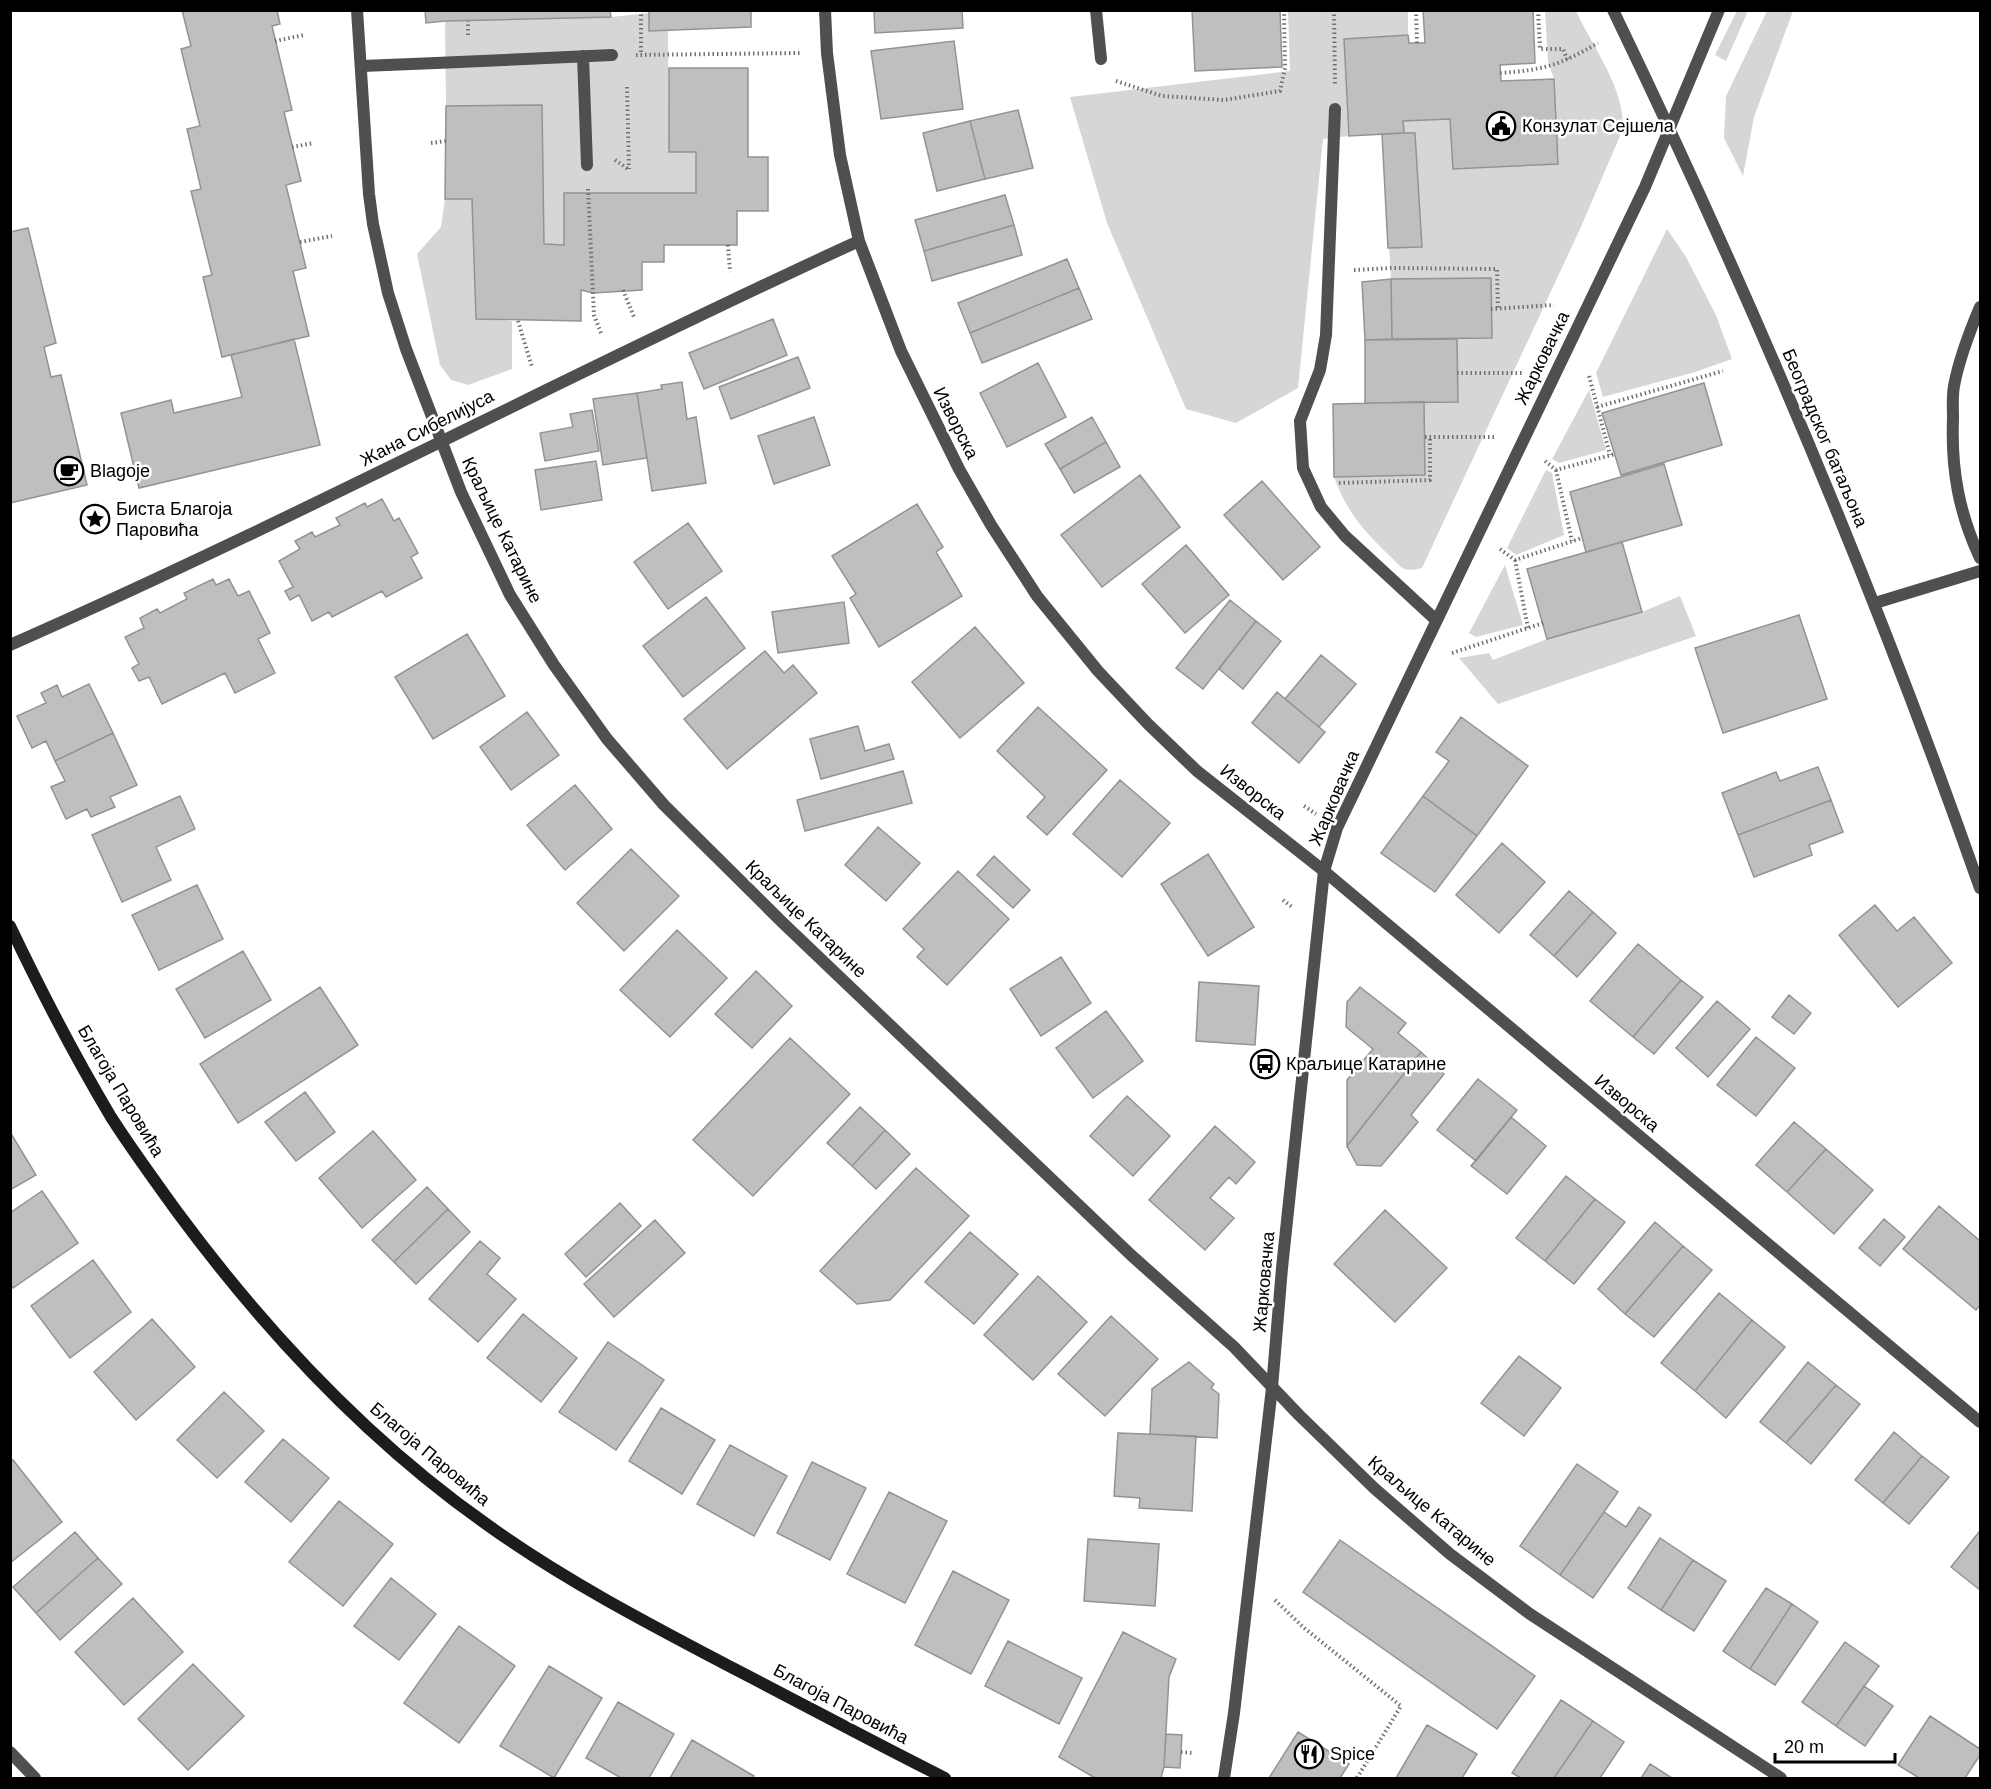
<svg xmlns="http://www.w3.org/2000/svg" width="1991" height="1789" viewBox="0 0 1991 1789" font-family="Helvetica,sans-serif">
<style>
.green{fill:#d6d6d6}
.building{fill:#bfbfbf;stroke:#939393;stroke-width:1.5}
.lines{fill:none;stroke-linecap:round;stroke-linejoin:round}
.path{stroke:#717171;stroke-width:4;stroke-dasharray:1.5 3;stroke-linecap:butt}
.service{stroke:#4f4f4f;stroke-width:12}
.pedestrian{stroke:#4f4f4f;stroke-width:12}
.minor{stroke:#4f4f4f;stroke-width:12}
.tertiary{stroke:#4f4f4f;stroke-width:12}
.secondary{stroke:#1c1c1c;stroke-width:12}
.labels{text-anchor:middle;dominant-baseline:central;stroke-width:5;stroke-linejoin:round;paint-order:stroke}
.poi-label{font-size:18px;fill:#000;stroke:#fff;text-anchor:start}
.street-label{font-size:18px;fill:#000;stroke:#fff}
</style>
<rect width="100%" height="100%" fill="#fff"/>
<path class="green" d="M1288,11H1408V35L1344,39L1349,136L1323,139L1298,388L1236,423L1186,409L1107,223L1070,97L1290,71Z
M1545,11H1576C1593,48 1624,86 1623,129L1580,229L1422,568C1417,569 1410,571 1404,569C1399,566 1394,560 1390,556C1364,532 1346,510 1334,477L1425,475L1424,402H1458L1457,339L1491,338L1391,279L1382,134L1404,133L1403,121L1450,119L1453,169L1558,164L1554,79L1548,61Z
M1737,11H1748L1726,61L1715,55Z
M1767,11H1793L1754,117L1743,176L1724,138L1726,96Z
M649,13V31H668L669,152H696V193H564V245L544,244L542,106H446L445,21L611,17Z
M445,199H472L476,319L512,321V369L468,385L451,380L440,365L417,254L441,227Z
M1667,229L1686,257L1716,315L1732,359L1695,372L1603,397L1596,373Z
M1589,390L1606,450L1559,463L1552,459Z
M1546,470L1552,473L1564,535L1516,555L1507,548Z
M1505,565L1523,625L1476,637L1469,633Z
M1680,596L1696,636L1498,704L1459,658L1489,653L1493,660L1547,639L1642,612Z"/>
<path class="building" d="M182,10H277L280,24L272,26L292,110L284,112L301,181L286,185L306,268L293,271L309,336L222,357L203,277L212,275L191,191L201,189L187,129L200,126L181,49L191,46Z
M425,10H610L611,17L445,21L426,23Z
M649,10H751V27L649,31Z
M874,10H962L963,28L875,33Z
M1192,10H1280L1282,67L1195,71Z
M1423,10H1533L1535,63L1500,65L1501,81L1554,79L1558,164L1453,169L1450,119L1403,121L1404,133L1349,136L1344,39L1408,35L1409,43H1425Z
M954,41L963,109L881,119L871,51Z
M669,68H748V157H768V211H737V245H664V262H642V290L593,293L581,290V321L476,319L472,199H445L446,106L542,105L544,244L564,245V193H696V152H669Z
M1018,110L1033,168L985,179L970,121Z
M970,121L985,179L937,191L923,133Z
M1404,133H1415L1422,247L1388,248L1382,134Z
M1005,195L1014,225L924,251L915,220Z
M1014,225L1022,255L932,281L924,251Z
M28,228L56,343L44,347L51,377L61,375L87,485L10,503V232Z
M1067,259L1079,288L970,333L958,303Z
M1491,278L1492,338L1392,339L1391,279Z
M1391,279L1392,339L1365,340L1362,282Z
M1079,288L1092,319L982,363L970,333Z
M773,319L787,355L704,389L689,353Z
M294,339L320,445L139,488L121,413L171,400L174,413L242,397L231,355Z
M1457,339L1458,402L1365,403V340Z
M798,357L810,388L731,419L719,387Z
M1038,363L1066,417L1007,447L980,393Z
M682,382L687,419L696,417L706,483L652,491L637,393L662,389L661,385Z
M1704,383L1722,445L1621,475L1602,413Z
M637,393L647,458L603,465L593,399Z
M1424,402L1425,475L1334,477L1333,404Z
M592,410L599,451L545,461L540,433L573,427L570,414Z
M814,417L830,465L774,484L758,436Z
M1092,417L1106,442L1060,469L1045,444Z
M1106,442L1120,467L1074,493L1060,469Z
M596,461L602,500L541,510L535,470Z
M1664,464L1682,525L1586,552L1570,492Z
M1140,475L1180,527L1102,587L1061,535Z
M1262,481L1320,547L1283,580L1224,515Z
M382,499L394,521L399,518L418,553L411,557L422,578L386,597L382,591L332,617L329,612L312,621L299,595L290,600L285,591L293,587L279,561L300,549L295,541L312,532L315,537L340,525L336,518L365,503L367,507Z
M917,504L943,547L936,552L962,596L879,647L850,598L856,594L832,556Z
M688,523L722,571L668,609L634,562Z
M1622,542L1642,612L1547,639L1527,569Z
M1186,545L1229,595L1185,633L1142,584Z
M213,579L216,585L229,579L238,596L249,591L270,633L258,639L275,673L235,693L225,673L162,704L149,677L139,681L132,668L139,664L125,637L144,628L140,618L157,609L160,613L187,599L184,593Z
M706,597L745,648L683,697L643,646Z
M1230,600L1256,621L1203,689L1176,668Z
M844,602L849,643L778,653L772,612Z
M1799,615L1827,699L1723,733L1695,648Z
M1256,621L1281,641L1243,689L1219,669Z
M975,627L1024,683L960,738L912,682Z
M467,634L505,696L433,739L395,677Z
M765,651L784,673L793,665L817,693L727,769L684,719Z
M1321,655L1356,684L1319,727L1285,699Z
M89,684L113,733L55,761L46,741L32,748L17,716L46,703L41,693L57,685L62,697Z
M1277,692L1325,732L1299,763L1252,723Z
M1038,707L1107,770L1047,835L1027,817L1045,797L997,751Z
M527,712L559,755L511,790L480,747Z
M1461,717L1528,766L1477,836L1423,796L1449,761L1436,752Z
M858,726L865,751L889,744L894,759L821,779L810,739Z
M113,733L137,785L110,797L115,807L91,817L87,809L66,819L51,787L65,781L55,761Z
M1818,767L1831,800L1738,835L1722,793L1776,772L1780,781Z
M903,771L912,803L805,831L797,800Z
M1120,780L1170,823L1122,877L1073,834Z
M575,785L612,829L565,870L527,825Z
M180,796L195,829L156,847L171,880L122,902L92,835Z
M1423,796L1477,836L1435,892L1381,853Z
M1831,800L1843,832L1809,845L1812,855L1754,877L1738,835Z
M878,827L920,863L886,901L845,865Z
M1502,843L1545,882L1499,933L1456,895Z
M631,849L679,896L624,951L577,903Z
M1208,854L1254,927L1208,956L1161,884Z
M994,856L1030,890L1013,908L977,875Z
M958,871L1009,919L947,985L917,957L924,949L903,929Z
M197,885L223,939L159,970L132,915Z
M1569,891L1593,912L1554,956L1530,935Z
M1875,905L1897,931L1914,917L1952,963L1898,1007L1839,935Z
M1593,912L1616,933L1577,977L1554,956Z
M677,930L727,978L670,1037L620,990Z
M1638,944L1681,980L1633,1037L1590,1001Z
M243,951L271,1000L205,1038L176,989Z
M1061,957L1091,1003L1041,1036L1010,989Z
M756,971L792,1006L752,1048L715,1014Z
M1681,980L1703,997L1654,1054L1633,1037Z
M1199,982L1259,986L1255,1045L1196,1041Z
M320,987L358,1045L238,1123L200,1064Z
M1360,987L1406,1023L1398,1033L1421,1052L1347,1146V1080L1373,1049L1346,1027L1347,1002Z
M1789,995L1811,1013L1794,1034L1772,1017Z
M1717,1001L1750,1029L1708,1077L1676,1048Z
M1106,1011L1143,1061L1093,1098L1056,1048Z
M1756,1037L1795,1068L1756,1116L1717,1085Z
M790,1038L850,1094L753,1196L693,1140Z
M1421,1052L1444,1074L1411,1115L1418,1122L1381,1166L1357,1165L1347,1146Z
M1478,1079L1517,1110L1476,1161L1437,1130Z
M305,1092L335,1132L296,1161L265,1122Z
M1127,1096L1170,1136L1133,1176L1090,1136Z
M860,1107L885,1130L852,1166L827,1143Z
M1511,1117L1546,1146L1507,1194L1471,1166Z
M1794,1122L1826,1149L1787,1192L1756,1165Z
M1215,1126L1255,1162L1236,1184L1229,1177L1210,1198L1234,1218L1205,1250L1149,1200Z
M885,1130L910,1154L876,1189L852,1166Z
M373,1131L416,1180L362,1228L319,1178Z
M10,1132L36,1175L10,1190Z
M1826,1149L1873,1190L1834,1234L1787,1192Z
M916,1168L969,1216L890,1300L857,1304L820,1271Z
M1566,1176L1595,1199L1545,1261L1516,1238Z
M427,1187L448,1209L394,1262L372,1240Z
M42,1191L78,1243L13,1288L10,1284V1213Z
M1595,1199L1625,1222L1574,1284L1545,1261Z
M620,1203L641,1226L586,1277L565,1254Z
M1939,1206L1979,1240L1980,1238V1305L1976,1310L1903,1249Z
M448,1209L470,1232L416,1284L394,1262Z
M1385,1210L1447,1268L1395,1322L1334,1264Z
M1884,1219L1905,1237L1880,1266L1859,1248Z
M655,1220L685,1253L614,1317L584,1284Z
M1655,1222L1683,1246L1625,1314L1598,1289Z
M970,1232L1018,1274L974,1324L925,1282Z
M480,1241L500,1258L487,1274L516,1299L478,1342L429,1299Z
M1683,1246L1712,1270L1654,1337L1625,1314Z
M93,1260L131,1312L70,1358L31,1306Z
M1038,1276L1087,1322L1033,1380L984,1335Z
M1719,1293L1752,1320L1695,1391L1661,1363Z
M523,1314L577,1358L541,1402L487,1358Z
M1111,1316L1158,1359L1105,1416L1058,1374Z
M152,1319L195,1367L136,1420L94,1372Z
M1752,1320L1785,1347L1726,1418L1695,1391Z
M608,1342L664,1380L616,1450L559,1412Z
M1519,1356L1561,1388L1524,1436L1481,1403Z
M1189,1362L1214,1384L1211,1388L1219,1394L1217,1438L1150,1434L1152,1389Z
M1808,1362L1836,1385L1786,1443L1760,1422Z
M1836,1385L1860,1404L1811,1464L1786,1443Z
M224,1392L264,1431L217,1478L177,1440Z
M661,1408L715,1440L682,1494L629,1461Z
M1894,1432L1922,1456L1883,1503L1855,1480Z
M1118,1433L1196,1436L1192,1511L1139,1508L1140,1498L1114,1496Z
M283,1439L329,1478L291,1522L245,1482Z
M730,1445L787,1476L754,1536L697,1504Z
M1922,1456L1949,1477L1909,1524L1883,1503Z
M13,1460L62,1522L10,1563V1462Z
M812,1462L866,1488L830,1560L777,1533Z
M1577,1464L1618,1492L1560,1575L1520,1546Z
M889,1492L947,1521L905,1603L847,1574Z
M339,1501L393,1544L343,1606L289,1562Z
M1639,1507L1651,1515L1593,1598L1560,1575L1604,1512L1626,1527Z
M1980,1531V1590L1951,1567Z
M75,1532L98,1558L36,1613L13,1587Z
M1660,1538L1693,1560L1661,1610L1628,1588Z
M1088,1539L1159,1544L1155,1606L1084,1601Z
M1340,1540L1535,1676L1497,1729L1303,1592Z
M98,1558L122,1584L60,1640L36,1613Z
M1693,1560L1726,1581L1694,1631L1661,1610Z
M953,1571L1009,1600L971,1674L915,1645Z
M391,1578L436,1614L399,1660L354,1626Z
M1766,1588L1792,1604L1750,1669L1723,1651Z
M133,1598L183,1652L124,1705L75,1652Z
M1792,1604L1818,1622L1775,1685L1750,1669Z
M459,1626L515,1666L459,1743L404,1703Z
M1123,1632L1176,1659L1169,1677L1164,1767L1161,1778H1095L1059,1757Z
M1008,1641L1082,1678L1059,1724L985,1686Z
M1845,1642L1879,1666L1836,1726L1802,1702Z
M193,1664L244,1716L188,1770L138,1719Z
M549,1666L602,1698L554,1778L500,1746Z
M1864,1686L1893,1706L1865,1746L1836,1726Z
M1561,1700L1593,1721L1554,1778H1521L1512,1773Z
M618,1702L674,1734L649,1778H621L586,1758Z
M1930,1716L1980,1749V1755L1965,1778H1919L1898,1765Z
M1593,1721L1624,1742L1600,1778H1554Z
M1427,1725L1477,1754L1462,1778H1396Z
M1298,1732L1349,1764L1340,1778H1269Z
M1166,1734L1182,1735L1180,1768L1164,1767Z
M692,1740L754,1776L752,1778H670Z
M1650,1764L1672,1778H1641Z"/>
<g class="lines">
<path class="path" d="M641,10V55
M1334,10L1335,84
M1416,10L1417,43
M1538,10L1540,49H1563L1568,61
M468,35V21
M275,41L304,35
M636,55L800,53
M1500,73C1544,70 1560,65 1598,43
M1116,81L1162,96L1224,100L1280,91L1285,68L1284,10
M627,87L629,169
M431,143L446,141
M292,147L314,143
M615,160L628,169
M588,189L594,315L601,333
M300,242L332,236
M728,245L730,272
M1354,270L1391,268L1497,269L1498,309
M623,290L634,317
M1491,309L1554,305
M518,321L532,367
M1457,373H1524
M1589,376L1610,455
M1597,407L1723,371
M1425,437H1494
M1545,461L1556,470L1615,454
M1556,470L1572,541
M1339,483L1430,480V437
M1500,549L1515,560L1582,538
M1515,560L1528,628
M1452,653L1543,623
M1304,806L1316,814
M1283,900L1292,907
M1275,1600L1303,1627L1401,1706L1357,1778
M1181,1752L1193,1753"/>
<path class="service" d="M1096,10L1101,59
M362,66L436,63
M1335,109L1326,335L1320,370L1300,421L1303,468L1321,507L1345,536L1436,620"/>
<path class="pedestrian" d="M583,56L587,165
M436,63L612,55"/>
<path class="minor" d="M357,10L369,194L373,224L388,293L406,349L461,492L510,595L554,665L607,739L664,805L783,923L1131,1255L1234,1347L1299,1415L1374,1488L1450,1554L1530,1614L1781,1778
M825,10L827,53L840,155L859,241L901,351L959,469L991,525L1037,596L1098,671L1148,724L1197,771L1324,871L1980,1422
M1980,307C1969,333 1959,359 1954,386C1952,397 1953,408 1953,419C1951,470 1959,513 1980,558
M1875,603L1980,571
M10,645C297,519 574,371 859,241
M10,1752L35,1778"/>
<path class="tertiary" d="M1613,10C1751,296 1875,589 1980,888
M1224,1778L1234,1713L1272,1388L1282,1268L1324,871L1337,828L1645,187L1719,10"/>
<path class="secondary" d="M10,926C41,991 74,1055 111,1117C132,1150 155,1181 178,1213C266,1332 368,1441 489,1526C563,1579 645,1622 725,1664C799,1702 871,1741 945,1778"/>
</g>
<defs>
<g id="civic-ring" transform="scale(1.5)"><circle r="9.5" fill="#fff" stroke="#000" stroke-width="1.5"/><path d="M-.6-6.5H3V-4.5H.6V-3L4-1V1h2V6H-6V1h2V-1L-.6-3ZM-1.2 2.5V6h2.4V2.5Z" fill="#000"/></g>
<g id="cafe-ring" transform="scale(1.5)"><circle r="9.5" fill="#fff" stroke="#000" stroke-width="1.5"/><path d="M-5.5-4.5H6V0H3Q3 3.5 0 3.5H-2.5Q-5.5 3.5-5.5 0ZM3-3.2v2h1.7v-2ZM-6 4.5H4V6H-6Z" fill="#000"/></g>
<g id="sight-ring" transform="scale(1.5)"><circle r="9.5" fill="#fff" stroke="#000" stroke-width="1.5"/><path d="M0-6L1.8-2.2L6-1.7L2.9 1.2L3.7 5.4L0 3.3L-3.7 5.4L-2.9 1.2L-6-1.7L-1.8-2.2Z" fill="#000"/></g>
<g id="bus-ring" transform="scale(1.5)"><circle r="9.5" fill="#fff" stroke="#000" stroke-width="1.5"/><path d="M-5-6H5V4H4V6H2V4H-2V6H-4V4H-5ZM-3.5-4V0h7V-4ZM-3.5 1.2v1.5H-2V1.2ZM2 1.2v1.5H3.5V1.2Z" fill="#000"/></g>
<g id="restaurant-ring" transform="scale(1.5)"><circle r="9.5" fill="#fff" stroke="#000" stroke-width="1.5"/><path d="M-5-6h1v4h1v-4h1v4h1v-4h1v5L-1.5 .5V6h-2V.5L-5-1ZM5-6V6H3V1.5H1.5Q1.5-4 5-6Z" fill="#000"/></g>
</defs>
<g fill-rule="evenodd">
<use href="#civic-ring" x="1501" y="126"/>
<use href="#cafe-ring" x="69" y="471"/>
<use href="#sight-ring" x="95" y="519"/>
<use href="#bus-ring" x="1265" y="1064"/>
<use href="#restaurant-ring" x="1309" y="1754"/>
</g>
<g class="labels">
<g class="poi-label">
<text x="1522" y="126">Конзулат Сејшела</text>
<text x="90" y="471">Blagoje</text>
<text x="116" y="509">Биста Благоја<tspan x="116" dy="21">Паровића</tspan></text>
<text x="1286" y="1064">Краљице Катарине</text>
<text x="1330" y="1754">Spice</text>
</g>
<g class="street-label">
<text transform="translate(1542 358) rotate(-64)">Жарковачка</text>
<text transform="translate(956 423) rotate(63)">Изворска</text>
<text transform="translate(427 428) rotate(-27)">Жана Сибелијуса</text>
<text transform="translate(1825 438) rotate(67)">Београдског батаљона</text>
<text transform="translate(502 530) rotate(64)">Краљице Катарине</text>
<text transform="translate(1253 792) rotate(38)">Изворска</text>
<text transform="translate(1334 798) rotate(-67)">Жарковачка</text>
<text transform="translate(806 919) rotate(44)">Краљице Катарине</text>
<text transform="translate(121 1091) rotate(59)">Благоја Паровића</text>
<text transform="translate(1627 1103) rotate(40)">Изворска</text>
<text transform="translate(1264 1282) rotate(-85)">Жарковачка</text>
<text transform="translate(430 1454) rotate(40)">Благоја Паровића</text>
<text transform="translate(1432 1511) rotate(40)">Краљице Катарине</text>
<text transform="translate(841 1704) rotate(28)">Благоја Паровића</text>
</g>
</g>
<rect width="1991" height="1789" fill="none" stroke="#000000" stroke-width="24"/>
<path d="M1775 1753v9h120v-9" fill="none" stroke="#000000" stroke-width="3"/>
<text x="1784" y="1753" font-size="18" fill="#000000" stroke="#ffffff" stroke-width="4.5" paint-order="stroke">20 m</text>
</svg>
